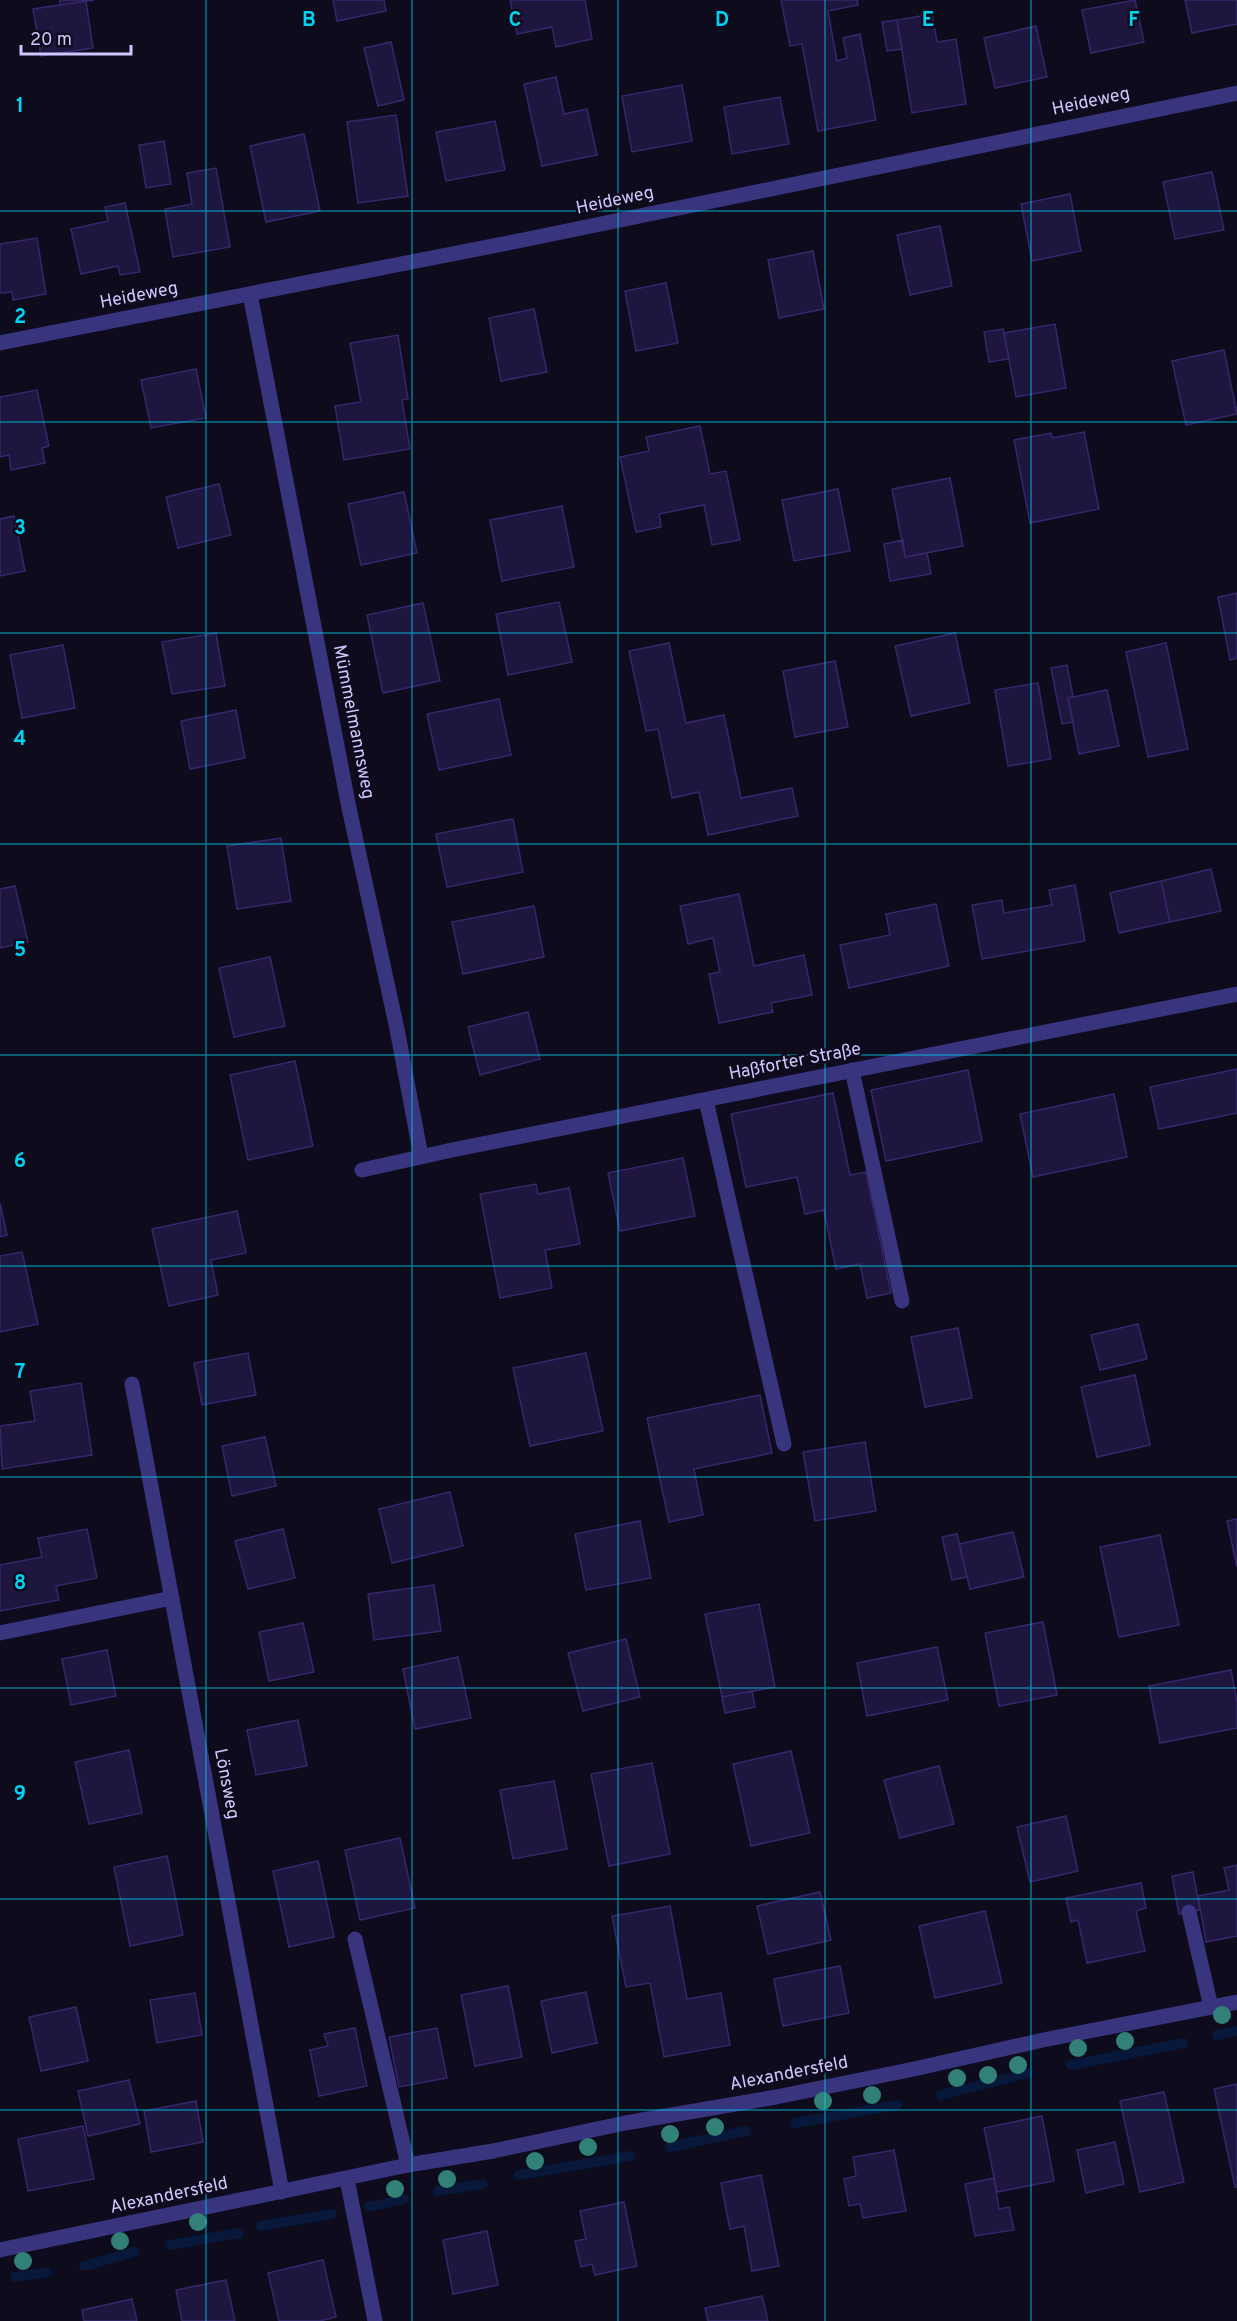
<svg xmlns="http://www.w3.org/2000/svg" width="1237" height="2321" viewBox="0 0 1237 2321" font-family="Overpass,sans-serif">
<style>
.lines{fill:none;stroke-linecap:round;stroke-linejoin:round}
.stream{stroke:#07183a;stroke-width:10}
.building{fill:#1f163f;stroke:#36276c;stroke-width:1.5}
.service{stroke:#38347e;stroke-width:15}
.minor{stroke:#38347e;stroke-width:15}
.tree{fill:#328177}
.grid{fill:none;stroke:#00d4f2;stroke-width:1.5;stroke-opacity:0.55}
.labels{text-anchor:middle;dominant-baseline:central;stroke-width:5;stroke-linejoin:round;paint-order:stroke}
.street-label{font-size:18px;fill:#cfc7ff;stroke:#0e0b1d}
.grid-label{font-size:20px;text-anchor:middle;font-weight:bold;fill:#00d4f2;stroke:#0e0b1d;stroke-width:5;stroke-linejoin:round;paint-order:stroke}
</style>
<rect width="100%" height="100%" fill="#0e0b1d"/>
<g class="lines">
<path class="stream" d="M1217,2035L1237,2031
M1071,2065L1183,2043
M941,2095L1028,2073
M795,2123L897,2105
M670,2147L746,2131
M519,2175L630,2156
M438,2191L483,2184
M369,2207L404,2199
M261,2226L332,2214
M170,2245L239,2233
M84,2266L134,2252
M15,2277L47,2272"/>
</g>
<path class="building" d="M60,0H94L60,5Z
M333,0H384L386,11L337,21Z
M510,0H585L592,39L556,47L552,27L517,34Z
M781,0H857L858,5L828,11L837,61L847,58L843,38L860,34L876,120L818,131L802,44L790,46Z
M1135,0L1144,42L1091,53L1082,10Z
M1185,0H1237V24L1192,33Z
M86,1L93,48L41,56L33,9Z
M932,14L937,42L956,39L966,104L912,113L897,20Z
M897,20L902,49L887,51L882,22Z
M1036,26L1047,77L995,88L984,38Z
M391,42L404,100L378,106L364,48Z
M556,77L564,114L587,109L597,155L542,166L524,84Z
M682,85L692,141L632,152L622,96Z
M780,97L789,144L732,154L724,107Z
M396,115L408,196L358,203L347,122Z
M495,121L505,170L446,181L436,132Z
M304,134L320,211L266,222L250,146Z
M164,141L171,184L146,188L139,145Z
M216,168L230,247L173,257L165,209L192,204L187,173Z
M1212,172L1224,230L1175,239L1163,182Z
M1070,194L1081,251L1032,261L1021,204Z
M125,203L140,272L120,275L118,266L81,274L71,229L108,221L105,207Z
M940,226L952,286L910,295L897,235Z
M37,238L46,294L13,300L12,292L0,293V244Z
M813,251L824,309L779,318L768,260Z
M666,283L678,343L636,351L625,291Z
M534,309L547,372L501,381L489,318Z
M1055,324L1066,388L1016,397L1004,333Z
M1003,329L1009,359L989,362L984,332Z
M398,335L408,399L402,400L410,449L344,460L335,406L361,402L350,343Z
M1224,350L1237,414L1186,425L1172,361Z
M196,369L206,418L151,428L141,380Z
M37,390L49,446L42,448L45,463L11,470L9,455L0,457V397Z
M700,426L710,474L726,471L740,540L712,545L704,505L659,514L661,527L636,532L620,457L649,451L646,437Z
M1084,432L1099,509L1030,523L1014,440L1051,433L1052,438Z
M950,478L963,546L905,557L892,489Z
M219,484L231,535L178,548L166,497Z
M838,489L850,551L794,561L782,500Z
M404,492L417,553L361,565L348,504Z
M562,506L574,567L502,581L490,520Z
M14,516L25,571L0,576V519Z
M903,540L905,557L927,553L931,574L890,581L884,544Z
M1237,593V658L1230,660L1218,597Z
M559,602L572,662L508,675L496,614Z
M423,603L440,681L383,693L367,615Z
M216,633L225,686L172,694L162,642Z
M955,633L970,703L911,716L895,646Z
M669,643L686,723L724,715L741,798L792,788L798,816L708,835L699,792L672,798L658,729L646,731L629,651Z
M1166,643L1188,749L1148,757L1126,652Z
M63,645L75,708L22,718L10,655Z
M835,661L848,727L795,737L783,671Z
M1067,665L1073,696L1068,698L1073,722L1062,724L1051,668Z
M1038,683L1051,759L1008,766L995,690Z
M1107,690L1119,746L1079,754L1068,698Z
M499,699L511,755L439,770L427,714Z
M236,710L245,758L190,769L181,721Z
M513,819L523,872L447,887L436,834Z
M281,838L291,901L237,909L227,846Z
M1211,869L1221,911L1170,922L1161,881Z
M1161,881L1170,922L1119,933L1110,893Z
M1075,885L1085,941L982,959L972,905L1002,900L1004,913L1052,905L1049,890Z
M15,886L28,942L0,948V889Z
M739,894L754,966L804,955L812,995L771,1003L773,1012L719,1023L709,974L720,972L713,938L688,944L680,906Z
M936,904L949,966L849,988L840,945L890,935L886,914Z
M534,906L544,957L463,974L452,922Z
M270,957L285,1026L234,1037L219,968Z
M528,1012L540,1059L480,1075L468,1027Z
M295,1061L313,1146L248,1160L230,1075Z
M1237,1069V1113L1159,1129L1150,1087Z
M968,1070L982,1141L886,1161L871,1090Z
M833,1093L850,1175L866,1172L891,1293L867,1298L860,1264L836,1269L824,1210L805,1214L797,1177L746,1187L731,1114Z
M1114,1094L1127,1157L1033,1177L1020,1114Z
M683,1158L695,1216L620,1231L608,1173Z
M536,1184L538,1194L569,1188L580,1244L545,1250L552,1288L500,1298L480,1194Z
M0,1203L7,1235L0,1237Z
M237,1211L246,1253L211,1260L218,1295L169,1306L152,1229Z
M22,1252L38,1324L0,1332V1256Z
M1138,1324L1147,1359L1100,1370L1091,1335Z
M958,1328L972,1398L925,1407L911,1337Z
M248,1353L256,1395L202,1405L194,1363Z
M586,1353L603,1431L530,1446L513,1368Z
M1135,1375L1150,1445L1097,1457L1081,1387Z
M81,1383L92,1455L2,1469L0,1426L35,1421L30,1391Z
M760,1395L772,1453L694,1469L703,1515L669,1522L647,1418Z
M265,1437L276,1486L232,1496L222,1446Z
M865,1442L876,1511L815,1521L803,1452Z
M450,1492L463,1546L392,1563L379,1509Z
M1237,1519V1567L1227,1521Z
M640,1521L651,1578L586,1590L575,1534Z
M87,1529L97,1578L56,1586L59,1600L0,1611V1565L42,1557L38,1538Z
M283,1529L295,1578L248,1589L235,1541Z
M1013,1532L1024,1577L970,1589L959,1544Z
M957,1534L967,1577L952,1580L942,1537Z
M1160,1535L1179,1625L1119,1637L1100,1547Z
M434,1585L441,1631L374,1640L368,1594Z
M759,1604L775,1687L722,1697L705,1614Z
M1043,1622L1057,1695L999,1706L985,1633Z
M303,1623L314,1672L269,1681L259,1632Z
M626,1639L640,1697L583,1711L568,1653Z
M937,1647L948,1700L867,1716L857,1663Z
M107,1650L116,1696L71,1705L62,1659Z
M458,1657L471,1718L415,1729L403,1669Z
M1231,1670L1237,1703V1728L1160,1743L1149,1686Z
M752,1691L755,1707L725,1713L722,1697Z
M298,1720L307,1766L256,1775L247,1730Z
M129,1750L142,1813L89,1824L75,1762Z
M791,1751L810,1833L751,1846L733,1764Z
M652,1763L670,1854L609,1866L591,1774Z
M939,1766L954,1824L900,1838L884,1780Z
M554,1781L567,1849L513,1859L500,1790Z
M1066,1816L1078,1871L1030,1882L1017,1827Z
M400,1838L415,1908L360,1920L345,1850Z
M167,1856L183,1935L130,1946L114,1867Z
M318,1861L334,1937L289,1947L273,1871Z
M1237,1865V1936L1206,1942L1198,1896L1229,1890L1224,1868Z
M1193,1872L1200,1910L1179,1914L1172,1876Z
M1141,1883L1146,1908L1136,1911L1145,1951L1087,1963L1078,1920L1071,1922L1066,1898Z
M820,1892L831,1940L768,1954L757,1906Z
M670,1906L687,1999L721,1993L730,2045L664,2057L650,1983L626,1987L612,1916Z
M985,1911L1002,1983L935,1998L919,1926Z
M840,1966L849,2013L783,2026L774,1979Z
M508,1986L522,2057L475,2066L461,1995Z
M586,1992L597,2043L552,2053L541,2001Z
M195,1993L202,2035L157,2043L150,2000Z
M76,2007L88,2061L41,2071L29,2017Z
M355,2028L367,2086L319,2096L310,2050L328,2046L324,2034Z
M437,2028L447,2078L399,2087L389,2037Z
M129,2080L140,2124L88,2136L78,2091Z
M1237,2084V2187H1235L1214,2089Z
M1164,2092L1184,2182L1140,2192L1120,2101Z
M196,2101L203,2142L151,2152L144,2111Z
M1042,2116L1054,2181L997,2192L984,2128Z
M83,2126L94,2179L28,2191L18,2139Z
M1115,2142L1124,2184L1086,2193L1077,2150Z
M894,2150L906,2211L863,2218L860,2204L849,2206L844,2179L856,2176L853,2157Z
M761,2175L779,2266L752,2271L744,2226L730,2229L721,2183Z
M994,2178L999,2209L1009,2207L1014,2230L975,2236L965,2184Z
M624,2202L637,2266L595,2275L592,2264L581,2267L575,2241L586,2239L580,2211Z
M487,2231L498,2285L453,2294L443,2240Z
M323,2260L336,2317L320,2321H279L268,2273Z
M226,2280L235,2321H182L176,2290Z
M762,2296L768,2321H708L705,2308Z
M132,2299L137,2321H84L82,2310Z"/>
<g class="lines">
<path class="service" d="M852,1070L902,1301
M706,1100L784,1444
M0,1633L172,1598
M1189,1912L1211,2007
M355,1939L408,2165"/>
<path class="minor" d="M250,294L349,808L397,1029L421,1156
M0,343L523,240L1237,93
M362,1170L452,1150L1237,994
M132,1384L282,2192
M347,2179L375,2321
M0,2250L408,2165L493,2151L625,2123L776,2097L914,2069L1043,2040L1237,2002"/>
</g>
<g class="tree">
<circle cx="1222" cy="2015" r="9"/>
<circle cx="1125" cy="2041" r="9"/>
<circle cx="1078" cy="2048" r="9"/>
<circle cx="1018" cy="2065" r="9"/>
<circle cx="988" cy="2075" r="9"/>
<circle cx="957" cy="2078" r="9"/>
<circle cx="872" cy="2095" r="9"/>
<circle cx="823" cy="2101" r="9"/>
<circle cx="715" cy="2127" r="9"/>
<circle cx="670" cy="2134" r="9"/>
<circle cx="588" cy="2147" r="9"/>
<circle cx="535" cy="2161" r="9"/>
<circle cx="447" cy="2179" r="9"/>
<circle cx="395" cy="2189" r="9"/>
<circle cx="198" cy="2222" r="9"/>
<circle cx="120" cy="2241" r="9"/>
<circle cx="23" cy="2261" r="9"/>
</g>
<path class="grid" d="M206,0V2321M412,0V2321M618,0V2321M825,0V2321M1031,0V2321M0,211H1237M0,422H1237M0,633H1237M0,844H1237M0,1055H1237M0,1266H1237M0,1477H1237M0,1688H1237M0,1899H1237M0,2110H1237"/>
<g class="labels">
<g class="street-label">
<text transform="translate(1091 102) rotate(-12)">Heideweg</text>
<text transform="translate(615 201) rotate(-12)">Heideweg</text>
<text transform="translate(139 296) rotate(-11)">Heideweg</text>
<text transform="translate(353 722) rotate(79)">Mümmelmannsweg</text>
<text transform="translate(795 1062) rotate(-11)">Haßforter Straße</text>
<text transform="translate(226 1784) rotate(79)">Lönsweg</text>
<text transform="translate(789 2074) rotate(-11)">Alexandersfeld</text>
<text transform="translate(169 2196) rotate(-12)">Alexandersfeld</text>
</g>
</g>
<g class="grid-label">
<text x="309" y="26">B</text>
<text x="515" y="26">C</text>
<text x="722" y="26">D</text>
<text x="928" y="26">E</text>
<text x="1134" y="26">F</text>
<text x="20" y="112">1</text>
<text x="20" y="323">2</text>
<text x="20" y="534">3</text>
<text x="20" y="745">4</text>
<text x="20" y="956">5</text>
<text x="20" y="1167">6</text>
<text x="20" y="1378">7</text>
<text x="20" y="1589">8</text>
<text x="20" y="1800">9</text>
</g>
<path d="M21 45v9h110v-9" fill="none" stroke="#cfc7ff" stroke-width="3"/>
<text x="30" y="45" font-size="18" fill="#cfc7ff" stroke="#0e0b1d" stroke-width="4.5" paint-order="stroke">20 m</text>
</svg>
